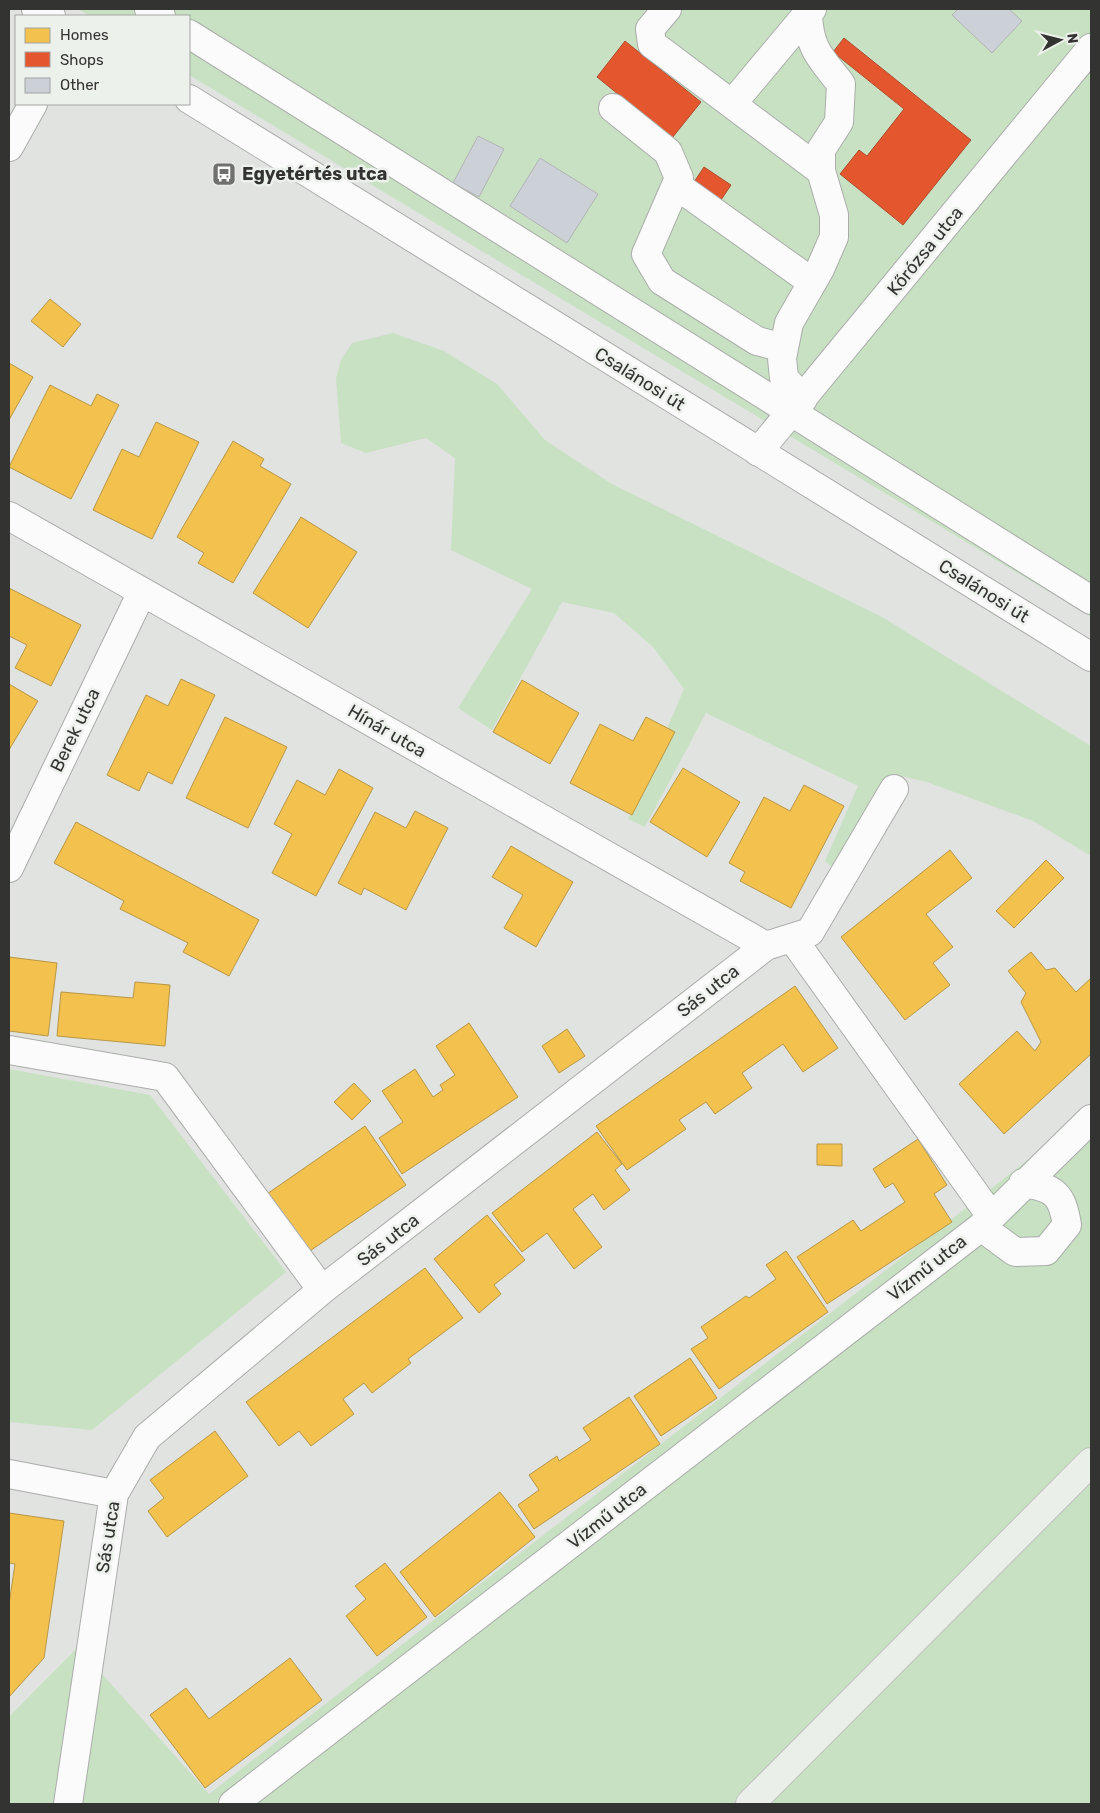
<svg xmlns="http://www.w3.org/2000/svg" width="1100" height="1813" viewBox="0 0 1100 1813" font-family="Rubik,sans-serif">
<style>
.green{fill:#c8e1c3}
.homes{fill:#f2c14e;stroke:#b99746}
.shops{fill:#e4572e;stroke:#af4c2f}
.building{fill:#ccd0d7;stroke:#b2b4b4}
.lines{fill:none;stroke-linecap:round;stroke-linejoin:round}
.minor-casing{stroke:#abadab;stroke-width:30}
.major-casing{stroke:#c0c1bf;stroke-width:30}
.minor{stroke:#fafbfa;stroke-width:28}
.major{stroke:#eaf0e9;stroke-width:28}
.labels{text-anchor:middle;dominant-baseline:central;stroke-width:5;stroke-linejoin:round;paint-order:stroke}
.poi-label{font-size:18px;font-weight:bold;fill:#333432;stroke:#edf1ec;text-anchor:start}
.street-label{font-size:18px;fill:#333432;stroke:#edf1ec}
</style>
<rect width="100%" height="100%" fill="#e0e3e0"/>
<path class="green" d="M78,9H1091V617L189,75V16H90Z
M393,333L444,351L497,384L545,440L612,484L882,617L1091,746V856L1033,821L927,782L892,774L837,871L825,861L858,786L706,713L645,827L628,819L684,689L653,647L614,613L562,602L492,730L458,708L532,589L451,550L455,458L426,438L366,453L341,443L336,378L341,360L352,343Z
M9,1069L150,1095L286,1272L92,1430L9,1422Z
M1091,1103V1804H9V1717L78,1647L209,1794L1059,1136Z"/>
<path class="homes" d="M50,299L81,324L63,347L31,321Z
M9,363L33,377L9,420Z
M50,385L91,406L97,394L119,405L71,499L9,467Z
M156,422L199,442L152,539L93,510L122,449L139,457Z
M233,441L264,459L260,466L291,484L233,583L198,563L204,553L177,537Z
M301,517L357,552L308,628L253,593Z
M9,588L81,625L51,686L15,668L27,645L9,636Z
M181,679L215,695L172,784L148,772L139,791L107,775L146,695L168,706Z
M522,680L579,713L550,764L493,732Z
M9,684L38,701L9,750Z
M225,717L287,747L248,828L186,798Z
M646,717L675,732L632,815L570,783L600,724L633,741Z
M683,768L740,802L707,857L650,822Z
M339,769L373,788L316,896L272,873L292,834L274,824L297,780L325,795Z
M804,785L844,806L791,908L740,881L745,872L729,863L764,797L790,811Z
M415,811L448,828L406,910L364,888L361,895L338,883L375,812L406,828Z
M76,822L259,920L229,976L183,952L188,943L120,909L124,901L54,863Z
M511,846L573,882L536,947L504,928L523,895L492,877Z
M950,850L972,878L926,914L953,947L933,963L950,985L905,1020L841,937Z
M1046,860L1064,878L1014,928L996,911Z
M1031,952L1046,970L1055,968L1076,992L1091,978V1054L1004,1134L959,1084L1017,1031L1035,1051L1041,1042L1021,1002L1026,993L1008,971Z
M9,957L57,963L48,1036L9,1031Z
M135,982L170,985L165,1046L57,1036L61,992L133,998Z
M795,986L838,1048L803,1072L783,1044L742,1073L752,1088L715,1114L706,1102L679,1120L686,1129L627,1170L596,1126Z
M469,1023L518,1097L402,1174L379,1138L403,1122L382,1091L415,1069L433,1097L443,1090L440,1085L455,1075L436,1046Z
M567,1029L585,1056L559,1073L542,1046Z
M354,1083L371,1101L352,1120L334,1102Z
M365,1126L406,1185L304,1255L264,1196Z
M597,1132L622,1164L615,1170L630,1190L604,1210L593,1194L573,1209L602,1247L574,1269L547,1233L522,1252L492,1213Z
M918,1139L947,1185L934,1194L952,1222L827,1304L797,1257L853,1220L861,1231L905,1202L893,1183L885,1188L873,1169Z
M817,1144H842V1166L817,1165Z
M487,1215L525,1260L494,1285L501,1294L479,1313L434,1259Z
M786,1251L828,1312L719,1389L691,1349L708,1338L701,1327L746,1296L749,1298L776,1279L766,1265Z
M425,1268L463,1318L408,1359L411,1363L372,1393L364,1383L343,1399L354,1414L311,1446L299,1431L279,1446L246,1402Z
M690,1358L717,1398L661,1436L634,1396Z
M629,1397L660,1444L534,1529L518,1505L539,1490L529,1475L557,1456L559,1461L591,1440L583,1428Z
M215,1431L248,1476L167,1537L148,1511L164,1498L150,1480Z
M500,1492L535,1537L435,1617L400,1572Z
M9,1513L64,1521L44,1658L9,1697V1604L15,1564L9,1563Z
M385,1563L427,1617L377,1656L346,1616L366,1599L355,1586Z
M290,1658L322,1700L205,1788L150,1715L186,1688L209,1719Z"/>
<path class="shops" d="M844,38L971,140L903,225L840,174L859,150L867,156L904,109L833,52Z
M625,41L701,102L672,138L597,77Z
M704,167L731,185L721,200L694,182Z"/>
<path class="building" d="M958,9H1009L1022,21L992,53L952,15Z
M478,136L504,149L479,197L453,183Z
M540,158L598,194L567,243L510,206Z"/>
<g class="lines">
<g class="minor-casing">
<path id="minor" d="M36,9L51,16
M149,9L161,16
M667,9L650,29L652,44L821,171
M189,34L1091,600
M189,99L1091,657
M732,104L808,13
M613,108L668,152L679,178L646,254L662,281L757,341L784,348
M9,147L33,104
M676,185L812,282
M803,399L784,378L782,358L789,323L820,269L834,237V215L821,171V150L839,122L841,84C820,57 809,49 808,13L812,9
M758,452L1091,48
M9,516L766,946
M9,868L142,592
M792,938L991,1216
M9,1050L165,1077L322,1290
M981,1227L1015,1252L1046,1251L1067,1225C1062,1194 1055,1188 1023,1183
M9,1474L114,1494
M68,1804L114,1494L147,1437L322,1290L766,946L810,932L894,789
M233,1804L981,1227L1091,1119"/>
</g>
<g class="major-casing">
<path id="major" d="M750,1804L1091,1462"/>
</g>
<use href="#minor" class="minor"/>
<use href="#major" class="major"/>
</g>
<defs>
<g id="bus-square" transform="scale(1.25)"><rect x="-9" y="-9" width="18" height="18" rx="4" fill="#70716f" stroke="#edf1ec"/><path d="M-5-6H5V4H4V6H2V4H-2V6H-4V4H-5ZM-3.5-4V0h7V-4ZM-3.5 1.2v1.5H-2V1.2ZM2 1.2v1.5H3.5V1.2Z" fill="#fff"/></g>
</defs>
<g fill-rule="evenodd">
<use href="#bus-square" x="224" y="174"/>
</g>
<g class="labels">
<g class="poi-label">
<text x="242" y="174">Egyetértés utca</text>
</g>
<g class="street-label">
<text transform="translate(925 251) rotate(-51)">Kőrózsa utca</text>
<text transform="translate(640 379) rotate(32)">Csalánosi út</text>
<text transform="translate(984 591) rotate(32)">Csalánosi út</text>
<text transform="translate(75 730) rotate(-64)">Berek utca</text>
<text transform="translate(387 731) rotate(30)">Hínár utca</text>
<text transform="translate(708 991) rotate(-38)">Sás utca</text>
<text transform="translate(388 1240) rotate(-38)">Sás utca</text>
<text transform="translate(927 1268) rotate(-38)">Vízmű utca</text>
<text transform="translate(607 1516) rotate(-38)">Vízmű utca</text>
<text transform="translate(108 1537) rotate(-81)">Sás utca</text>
</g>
</g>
<rect width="1100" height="1813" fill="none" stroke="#333432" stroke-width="20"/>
<rect x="15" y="15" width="175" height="90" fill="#edf1ec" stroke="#a3a5a2"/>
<rect x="25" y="28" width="25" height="15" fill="#f2c14e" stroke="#a3a5a2"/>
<text x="60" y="40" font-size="15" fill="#333432">Homes</text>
<rect x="25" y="52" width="25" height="15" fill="#e4572e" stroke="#a3a5a2"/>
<text x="60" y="65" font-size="15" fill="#333432">Shops</text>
<rect x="25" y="78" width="25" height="15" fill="#ccd0d7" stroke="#a3a5a2"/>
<text x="60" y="90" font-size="15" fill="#333432">Other</text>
<g transform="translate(1060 40) rotate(83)" stroke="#edf1ec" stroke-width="4" paint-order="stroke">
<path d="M0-4L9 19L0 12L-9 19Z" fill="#333432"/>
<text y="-8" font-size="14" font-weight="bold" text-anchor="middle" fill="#333432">N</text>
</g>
</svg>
